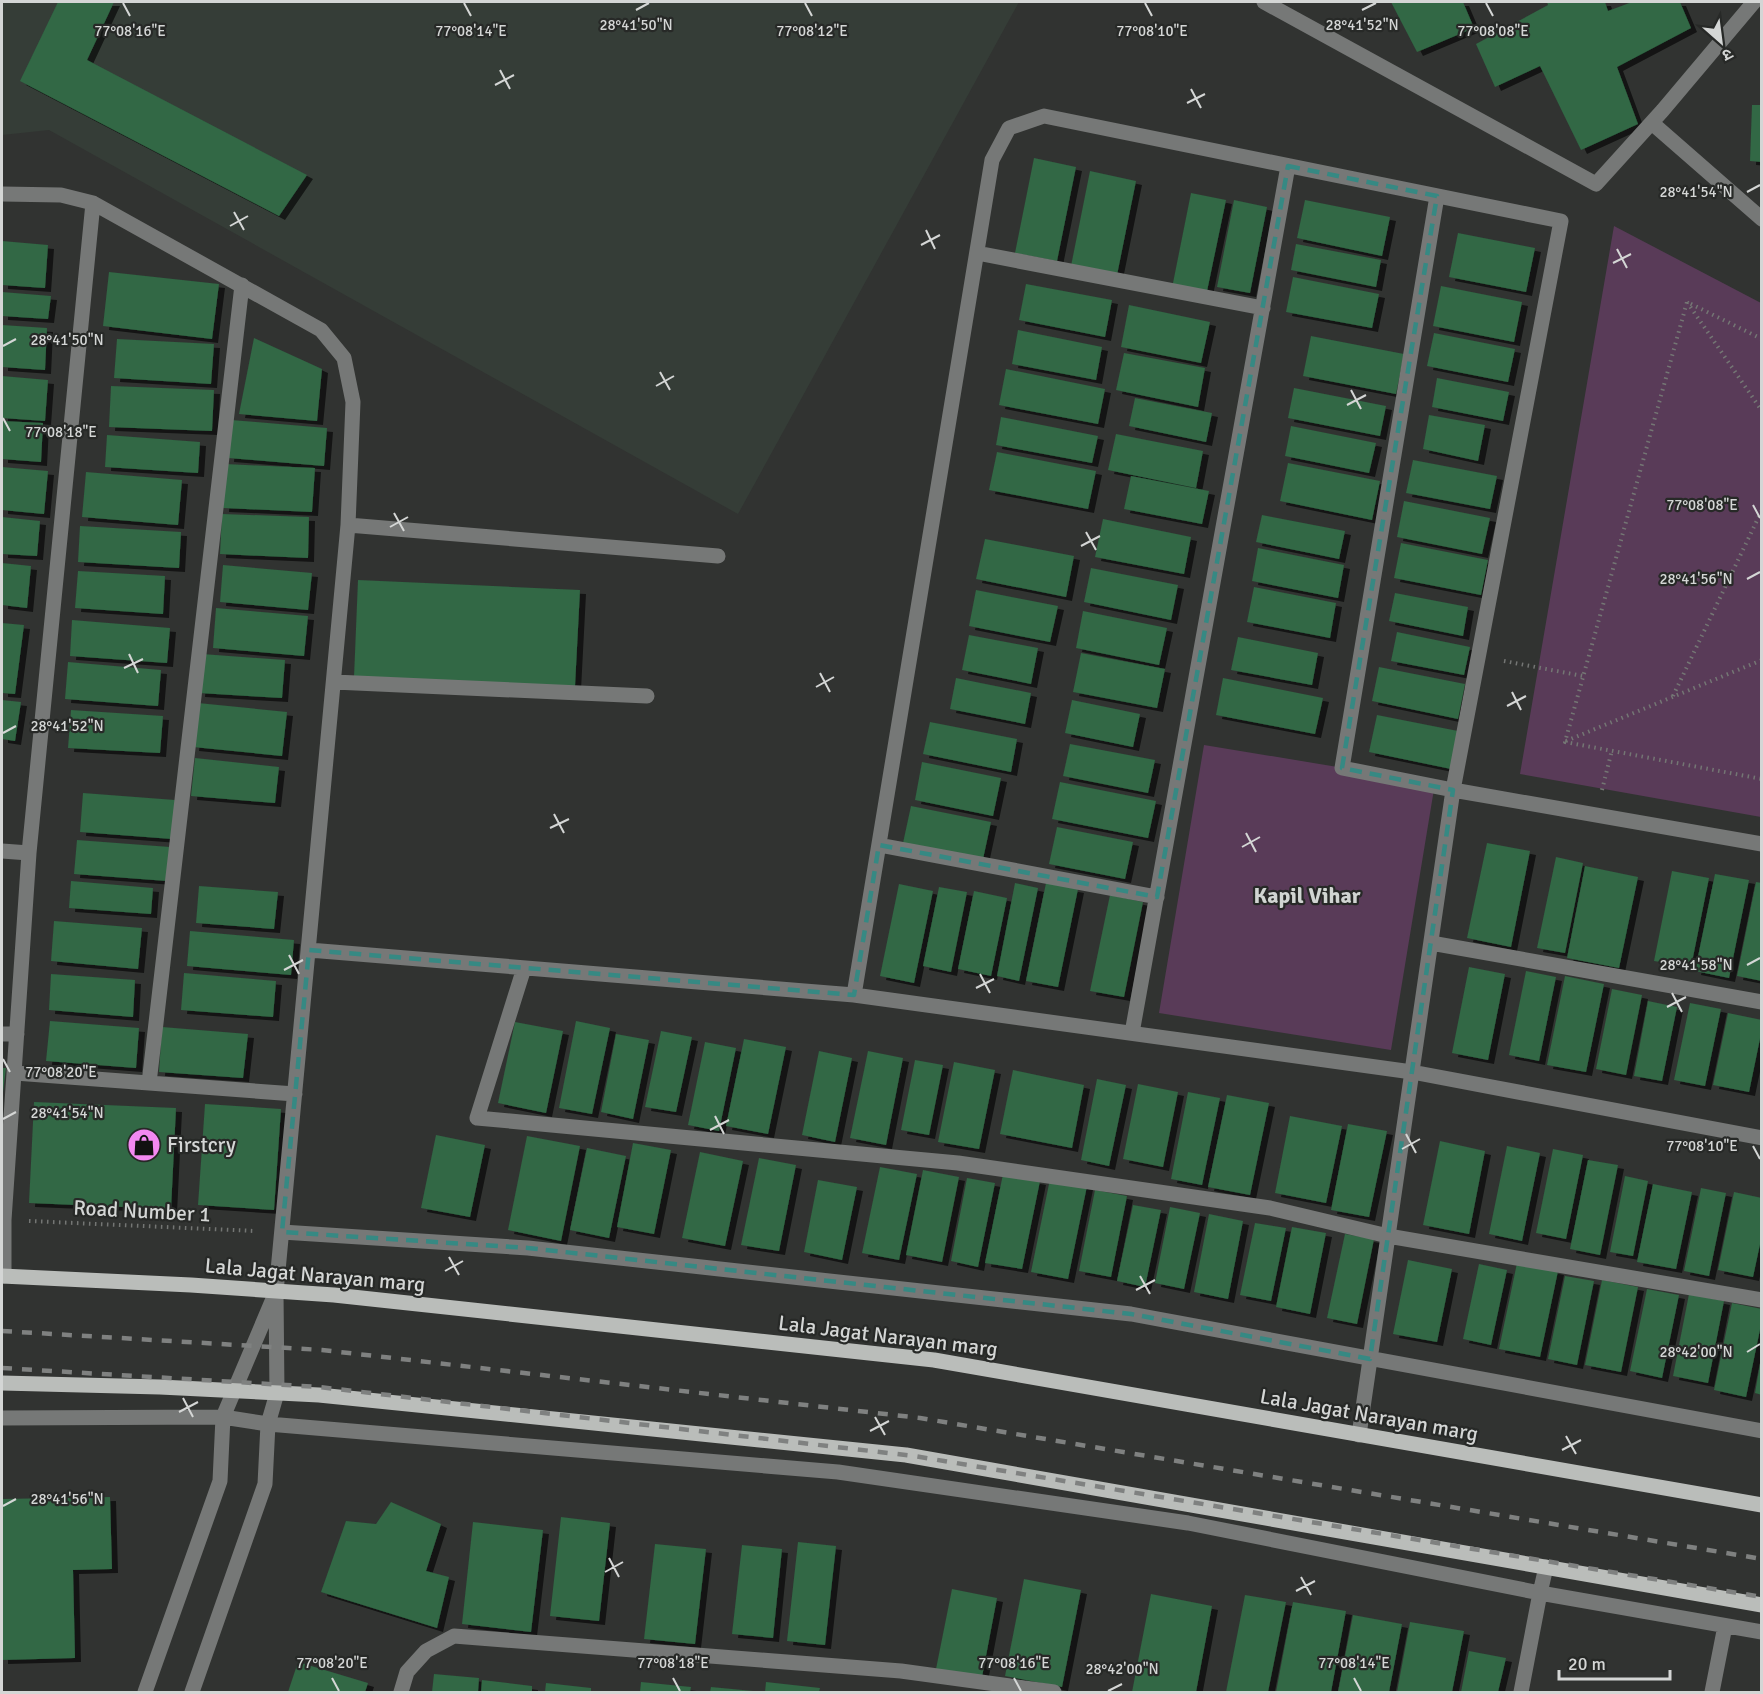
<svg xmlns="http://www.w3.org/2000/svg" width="1763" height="1694" viewBox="0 0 1763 1694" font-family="Signika,'Noto Sans Devanagari',sans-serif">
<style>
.built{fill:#353d37}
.green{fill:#593b58}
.building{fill:#306744;filter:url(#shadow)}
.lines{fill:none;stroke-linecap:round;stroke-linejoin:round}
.path{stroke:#747674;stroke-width:4;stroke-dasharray:1.5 4.5;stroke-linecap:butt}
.minor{stroke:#767877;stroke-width:15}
.major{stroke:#babdba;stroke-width:15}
.rail{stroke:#7f8180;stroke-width:4.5;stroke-dasharray:10 10;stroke-linecap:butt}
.marked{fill:none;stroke:#368983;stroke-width:4.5;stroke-dasharray:12 8;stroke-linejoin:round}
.ticks{fill:none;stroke:#d4d6d5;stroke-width:2}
.labels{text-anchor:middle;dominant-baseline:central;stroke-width:4.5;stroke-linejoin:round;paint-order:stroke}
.poi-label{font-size:21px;fill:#d4d6d5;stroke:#272927;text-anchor:start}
.street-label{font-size:21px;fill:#d4d6d5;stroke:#272927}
.neighbourhood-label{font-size:22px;font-weight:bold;fill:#d1d5d2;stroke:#272927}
.ticks-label{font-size:15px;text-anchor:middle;fill:#d4d6d5;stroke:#272927;stroke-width:4.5;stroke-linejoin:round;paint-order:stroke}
</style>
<defs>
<filter id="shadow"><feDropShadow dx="6" dy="4" stdDeviation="0" flood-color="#0009"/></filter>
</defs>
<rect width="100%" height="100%" fill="#313331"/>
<path class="built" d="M2,2H1019L738,514L49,130L2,135Z"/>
<path class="green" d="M1614,226L1761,303V817L1520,774Z
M1204,745L1435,783L1391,1050L1159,1013Z"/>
<path class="building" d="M58,2H114L87,60L307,175L279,216L20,81Z
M1391,2H1463L1474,28L1417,52Z
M1547,2H1605L1608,11L1632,2H1680L1691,28L1617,67L1638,124L1581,150L1540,66L1495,87L1476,44L1548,5Z
M1752,105H1762V162L1750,161Z
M1034,158L1076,167L1057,261L1015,253Z
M1090,171L1136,181L1117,275L1071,266Z
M1191,193L1226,200L1206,296L1172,288Z
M1234,200L1267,207L1250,293L1217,287Z
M1305,200L1390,217L1382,256L1297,238Z
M1458,233L1535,248L1526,292L1449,277Z
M2,241L48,245L45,288L2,285Z
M1296,244L1381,260L1376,287L1291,270Z
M109,272L219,284L212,339L103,326Z
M1293,277L1379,294L1372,328L1286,312Z
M1026,284L1112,300L1105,337L1019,320Z
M1441,286L1522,302L1514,342L1433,326Z
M2,292L51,296L48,319L2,316Z
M1129,305L1210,322L1201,363L1121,347Z
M2,325L47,328L45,370L2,367Z
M1018,330L1102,347L1096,380L1012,364Z
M1434,333L1515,349L1508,382L1427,366Z
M1311,336L1404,354L1396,394L1303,376Z
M254,338L322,369L317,421L239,414Z
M117,339L214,344L211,384L114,378Z
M1124,353L1205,368L1198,407L1116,390Z
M1006,369L1105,389L1098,424L999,405Z
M2,376L48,380L45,421L2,418Z
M1437,378L1509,392L1503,421L1432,407Z
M111,386L214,390L212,431L109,427Z
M1294,388L1386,406L1380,436L1288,418Z
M1135,398L1212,413L1206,442L1129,426Z
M1429,415L1485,425L1478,461L1423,449Z
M1001,417L1098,436L1092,463L996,445Z
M231,420L327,428L324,466L228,458Z
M2,421L43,423L41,462L2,459Z
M1291,426L1376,443L1369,473L1285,456Z
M1116,434L1203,451L1196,488L1108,470Z
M107,435L200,442L198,473L105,467Z
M997,452L1096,471L1088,509L989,490Z
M1413,460L1497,476L1490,509L1406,493Z
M1288,463L1380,481L1372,520L1280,501Z
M225,464L315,468L312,512L223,508Z
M2,467L48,471L44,514L2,510Z
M86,472L182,480L178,525L82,517Z
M1131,476L1209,491L1202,524L1124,509Z
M1404,501L1490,518L1482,554L1397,537Z
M222,514L309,517L308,558L220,554Z
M1262,515L1345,531L1339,559L1256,542Z
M2,517L40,521L37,556L2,554Z
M1103,519L1191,537L1184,574L1095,557Z
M80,526L181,532L179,568L78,562Z
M985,539L1074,556L1066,597L976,579Z
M1401,543L1488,560L1481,595L1394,578Z
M1258,548L1344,565L1338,598L1252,581Z
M2,563L31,566L27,608L2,605Z
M223,565L312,573L308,610L220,602Z
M1091,568L1178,585L1171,620L1084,602Z
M78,571L165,576L163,614L75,608Z
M358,580L580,590L575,686L354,677Z
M1254,587L1336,603L1330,638L1247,622Z
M976,590L1058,606L1050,642L969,626Z
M1395,593L1468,607L1463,636L1389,621Z
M216,608L308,616L304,656L213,648Z
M1083,611L1167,628L1159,665L1076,648Z
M72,620L170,628L167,663L70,656Z
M2,623L24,625L15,694L2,693Z
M1397,632L1470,647L1464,675L1391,661Z
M969,635L1038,648L1031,684L962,670Z
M1238,637L1318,653L1312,685L1231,670Z
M1081,653L1165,669L1157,708L1073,692Z
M202,654L285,660L282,698L199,693Z
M68,662L161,670L158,706L65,699Z
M1379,667L1465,684L1458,719L1372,701Z
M956,678L1031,693L1025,724L950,709Z
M1223,678L1323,698L1315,734L1216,715Z
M2,700L21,702L15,741L2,739Z
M1072,700L1140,714L1133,747L1065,733Z
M198,703L287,712L282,756L193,747Z
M71,710L163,716L160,753L68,748Z
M1377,715L1458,731L1451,769L1369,752Z
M930,722L1017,739L1011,772L923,754Z
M1070,744L1155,760L1148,793L1063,776Z
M195,758L279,767L275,803L191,796Z
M922,762L1001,778L993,816L915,800Z
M1060,782L1156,801L1148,838L1052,819Z
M83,793L175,800L172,839L80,832Z
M911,806L991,822L983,859L903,843Z
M1057,827L1133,842L1125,879L1049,864Z
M77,840L170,847L167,881L74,874Z
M1487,843L1530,851L1511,947L1467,938Z
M1556,857L1583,863L1565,953L1537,948Z
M1585,866L1638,877L1619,968L1567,958Z
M1672,871L1709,878L1691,967L1654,961Z
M1715,874L1749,880L1729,978L1695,971Z
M71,881L153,888L151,914L69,908Z
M1756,882L1762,883V981L1737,976Z
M1015,883L1038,888L1019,981L997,976Z
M1046,883L1078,889L1058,987L1026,981Z
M899,884L933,891L914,983L880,976Z
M199,886L278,892L274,929L196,923Z
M939,887L967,892L951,972L923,966Z
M974,891L1007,898L991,976L958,969Z
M1110,895L1143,902L1124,997L1090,991Z
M54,921L142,928L138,969L51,961Z
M190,931L294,940L291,975L187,966Z
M1469,967L1505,974L1488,1060L1452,1053Z
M1526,971L1556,977L1539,1061L1509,1055Z
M184,973L276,981L273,1017L181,1010Z
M51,974L135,980L133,1017L49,1010Z
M1565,976L1604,984L1586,1072L1547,1065Z
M1612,989L1642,995L1626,1075L1596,1069Z
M1648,1001L1677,1007L1662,1081L1634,1076Z
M1690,1003L1721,1009L1705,1086L1674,1080Z
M1728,1013L1762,1020V1029L1749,1092L1713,1085Z
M50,1021L139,1028L136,1068L46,1061Z
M576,1021L610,1028L592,1114L559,1108Z
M515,1022L563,1031L546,1113L498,1103Z
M162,1027L248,1034L243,1078L159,1072Z
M661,1031L692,1037L676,1112L645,1107Z
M616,1034L649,1040L633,1119L601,1112Z
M744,1039L786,1047L768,1134L726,1126Z
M705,1042L736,1048L719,1131L688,1125Z
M819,1051L852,1058L835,1142L802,1135Z
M868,1051L903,1058L886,1145L850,1138Z
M915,1060L943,1065L929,1135L901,1130Z
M954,1062L995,1070L979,1149L938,1142Z
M2,1068H6L3,1092H2Z
M1013,1070L1084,1085L1072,1148L1000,1134Z
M1097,1079L1126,1085L1109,1166L1081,1160Z
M1138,1084L1178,1092L1163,1167L1123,1159Z
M1188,1092L1220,1098L1202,1185L1171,1179Z
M1227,1095L1269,1103L1250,1195L1208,1187Z
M34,1102L176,1108L171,1209L29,1203Z
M205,1104L281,1109L274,1210L198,1205Z
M1290,1116L1342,1126L1326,1203L1275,1193Z
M1348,1124L1387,1131L1369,1217L1331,1210Z
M436,1135L485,1145L470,1217L421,1208Z
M527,1136L580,1146L561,1241L508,1230Z
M1440,1141L1485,1151L1469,1234L1423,1225Z
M633,1143L671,1150L654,1234L617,1227Z
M1507,1146L1540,1153L1522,1241L1489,1234Z
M587,1148L626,1156L609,1238L570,1230Z
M1553,1149L1583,1155L1566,1239L1536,1233Z
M700,1152L743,1161L725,1246L682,1238Z
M759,1158L796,1165L779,1251L741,1245Z
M1588,1160L1618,1165L1600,1255L1570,1249Z
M880,1167L917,1174L899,1260L862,1253Z
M923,1170L959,1177L942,1262L906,1255Z
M1003,1174L1040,1181L1022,1269L985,1263Z
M1625,1176L1648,1181L1633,1256L1610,1252Z
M967,1178L995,1183L978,1267L951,1261Z
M1050,1179L1087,1186L1068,1279L1031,1272Z
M818,1180L857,1187L842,1260L804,1252Z
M1653,1184L1692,1192L1676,1269L1637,1262Z
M1701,1188L1726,1193L1709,1276L1684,1271Z
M1095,1190L1127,1196L1111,1277L1079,1271Z
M1734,1192L1762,1198V1235L1753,1277L1718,1270Z
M1133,1205L1161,1210L1145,1287L1117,1281Z
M1170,1207L1200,1213L1184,1289L1155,1283Z
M1209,1214L1243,1221L1228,1299L1194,1292Z
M1255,1223L1286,1228L1271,1301L1240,1295Z
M1292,1227L1326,1233L1310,1314L1276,1307Z
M1345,1234L1374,1239L1357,1324L1327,1318Z
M1408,1260L1452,1269L1437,1342L1393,1334Z
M1517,1263L1558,1271L1540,1357L1499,1349Z
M1479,1264L1507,1270L1491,1345L1463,1339Z
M1565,1276L1594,1281L1577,1365L1548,1359Z
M1602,1280L1638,1287L1621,1372L1585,1365Z
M1647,1289L1679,1295L1662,1378L1630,1371Z
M1689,1294L1724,1301L1708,1383L1673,1376Z
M1732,1303L1762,1309V1320L1746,1397L1714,1390Z
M1760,1364H1762V1395L1755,1393Z
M110,1497L112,1569L73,1570L75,1658L2,1660V1499Z
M391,1502L441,1524L426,1571L449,1577L437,1628L321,1592L346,1521L376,1524Z
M561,1517L610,1523L599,1621L550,1616Z
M473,1522L543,1530L531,1632L462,1624Z
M798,1542L836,1546L825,1645L787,1641Z
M655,1544L706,1549L695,1644L644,1639Z
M742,1545L782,1549L773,1638L732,1634Z
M1024,1579L1081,1590L1062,1687L1005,1676Z
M952,1589L997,1598L982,1677L936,1669Z
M1151,1594L1212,1606L1196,1692H1132Z
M1245,1595L1286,1602L1268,1692H1226Z
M1293,1602L1346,1611L1331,1692H1276Z
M1353,1615L1402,1624L1389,1692H1338Z
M1410,1622L1464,1631L1452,1692H1397Z
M1469,1651L1506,1658L1498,1692H1461Z
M298,1662L368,1683L365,1692H288Z
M434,1674L479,1678L478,1692H432Z
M482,1680L532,1686V1692H481Z
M641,1682L691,1687L690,1692H640Z
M766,1682L820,1688L819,1692H765Z
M546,1683L591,1688V1692H545Z
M711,1687L753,1691V1692H710Z"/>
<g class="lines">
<path class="path" d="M1687,302L1762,411
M1762,339L1687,302L1565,742L1762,779
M1504,661L1583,676
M1673,696L1762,510
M1566,741L1762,660
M1602,790L1612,750
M29,1221L255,1231"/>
<path class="minor" d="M1264,2L1596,184L1663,110L1754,2
M1652,123L1762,219
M2,194L61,195L93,203L321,330L344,358L353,402L348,525L276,1292L277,1393L268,1424L265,1484L192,1692
M1437,196L1342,768L1453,790L1762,844
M977,253L1263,308
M348,525L718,556
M334,682L647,696
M879,845L1157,897
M2,851L29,853
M1431,943L1762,1002
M309,950L854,995L1412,1072L1762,1138
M524,968L477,1118L958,1163L1270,1208L1388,1236L1762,1300
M854,995L992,160L1009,128L1044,116L1561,221L1453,790L1359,1435
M1132,1033L1288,166
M2,1034H17
M15,1073L295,1094
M149,1083L242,285
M282,1232L528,1248L1131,1314L1762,1431
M4,1276V1220L29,853L93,203
M2,1418L223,1417L268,1424L838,1472L1188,1523L1540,1593L1762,1632
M145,1692L220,1481L223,1417L273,1299
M401,1692L407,1672L426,1651L454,1636L901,1671L1054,1692
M1521,1692L1540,1593L1546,1567
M1712,1692L1725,1626"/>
<path class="major" d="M2,1276L191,1285L334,1295L934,1360L1762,1505
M2,1383L160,1387L319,1395L906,1455L1762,1605"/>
<path class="rail" d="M2,1331L322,1350L920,1418L1762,1559
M2,1368L319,1387L914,1456L1762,1597"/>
</g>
<path class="marked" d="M1288,166L1437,196L1342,768L1453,790L1370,1359L1131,1314L528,1248L282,1232L309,950L854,995L879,845L1157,897Z"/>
<path class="ticks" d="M123,3L130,16M464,3L471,16M805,3L812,16M1145,3L1152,16M1486,3L1493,16M636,10L649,3M1362,10L1376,3M500,70L510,89M495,85L514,75M1191,89L1201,108M1187,103L1205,94M1747,192L1760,185M234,212L244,230M230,226L248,216M926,230L935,249M921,245L940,235M1617,249L1627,268M1613,263L1631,254M3,346L16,339M660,372L670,390M656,386L674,376M1351,390L1361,409M1347,405L1366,395M3,418L10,431M1753,505L1760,518M394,513L404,531M390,527L408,517M1086,532L1096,550M1081,546L1100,536M1747,579L1760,572M129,654L138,673M124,668L143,659M820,673L830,692M816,687L834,677M1512,692L1521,710M1507,706L1526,696M3,733L16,726M554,814L564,833M550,828L569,819M1246,833L1256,852M1242,847L1260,837M289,955L299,974M1747,965L1760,958M284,970L303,960M980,974L990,993M976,988L994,979M1672,993L1682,1012M1667,1007L1686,997M3,1059L10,1072M715,1116L724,1134M3,1119L16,1112M710,1130L729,1120M1406,1134L1416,1153M1753,1146L1760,1159M1402,1149L1420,1139M449,1257L459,1275M445,1271L463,1261M1140,1276L1150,1294M1136,1290L1155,1280M1747,1352L1760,1344M183,1398L193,1417M179,1412L198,1402M875,1417L885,1435M870,1431L889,1421M1566,1436L1576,1454M1562,1450L1581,1440M3,1506L16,1499M609,1558L619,1577M605,1572L623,1562M1301,1577L1311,1595M1296,1591L1315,1581M332,1678L339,1691M673,1678L680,1691M1014,1678L1021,1691M1354,1678L1361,1691M1108,1691L1122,1684"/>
<defs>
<g id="shop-disc" transform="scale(1.725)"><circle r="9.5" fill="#f389f1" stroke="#272927"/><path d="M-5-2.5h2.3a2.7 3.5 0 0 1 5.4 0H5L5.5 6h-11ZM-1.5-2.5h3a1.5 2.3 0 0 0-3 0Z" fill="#111"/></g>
</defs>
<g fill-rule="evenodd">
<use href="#shop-disc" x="144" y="1145"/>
</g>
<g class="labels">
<g class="poi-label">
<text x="167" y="1145">Firstcry</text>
</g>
<g class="street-label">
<text transform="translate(142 1211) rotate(3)">Road Number 1</text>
<text transform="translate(315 1275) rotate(5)">Lala Jagat Narayan marg</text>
<text transform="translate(888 1336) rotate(7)">Lala Jagat Narayan marg</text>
<text transform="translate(1369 1415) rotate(10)">Lala Jagat Narayan marg</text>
</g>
<g class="neighbourhood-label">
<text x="1307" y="895">Kapil Vihar</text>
</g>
</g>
<g class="ticks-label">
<text x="636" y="30">28°41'50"N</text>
<text x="1362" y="30">28°41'52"N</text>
<text x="130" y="36">77°08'16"E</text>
<text x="1152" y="36">77°08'10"E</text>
<text x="1493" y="36">77°08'08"E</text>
<text x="471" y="36">77°08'14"E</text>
<text x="812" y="36">77°08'12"E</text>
<text x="1696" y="197">28°41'54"N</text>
<text x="67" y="345">28°41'50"N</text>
<text x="61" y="437">77°08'18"E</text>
<text x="1702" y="510">77°08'08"E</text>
<text x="1696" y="584">28°41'56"N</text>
<text x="67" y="731">28°41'52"N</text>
<text x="1696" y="970">28°41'58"N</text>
<text x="61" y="1077">77°08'20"E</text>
<text x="67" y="1118">28°41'54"N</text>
<text x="1702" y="1151">77°08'10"E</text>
<text x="1696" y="1357">28°42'00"N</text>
<text x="67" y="1504">28°41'56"N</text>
<text x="332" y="1668">77°08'20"E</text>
<text x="673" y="1668">77°08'18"E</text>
<text x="1014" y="1668">77°08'16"E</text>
<text x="1354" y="1668">77°08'14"E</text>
<text x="1122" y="1674">28°42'00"N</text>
</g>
<rect width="1763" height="1694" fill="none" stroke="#d4d6d5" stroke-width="6"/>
<g transform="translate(1721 42) rotate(152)" stroke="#272927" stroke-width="4.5" paint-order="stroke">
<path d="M0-4.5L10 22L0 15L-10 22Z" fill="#d4d6d5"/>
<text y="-9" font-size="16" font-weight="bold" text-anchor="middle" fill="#d4d6d5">उ</text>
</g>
<path d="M1559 1670v9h111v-9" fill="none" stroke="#d4d6d5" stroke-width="3"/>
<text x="1568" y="1670" font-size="18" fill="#d4d6d5" stroke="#272927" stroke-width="4.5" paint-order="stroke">20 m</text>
</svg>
